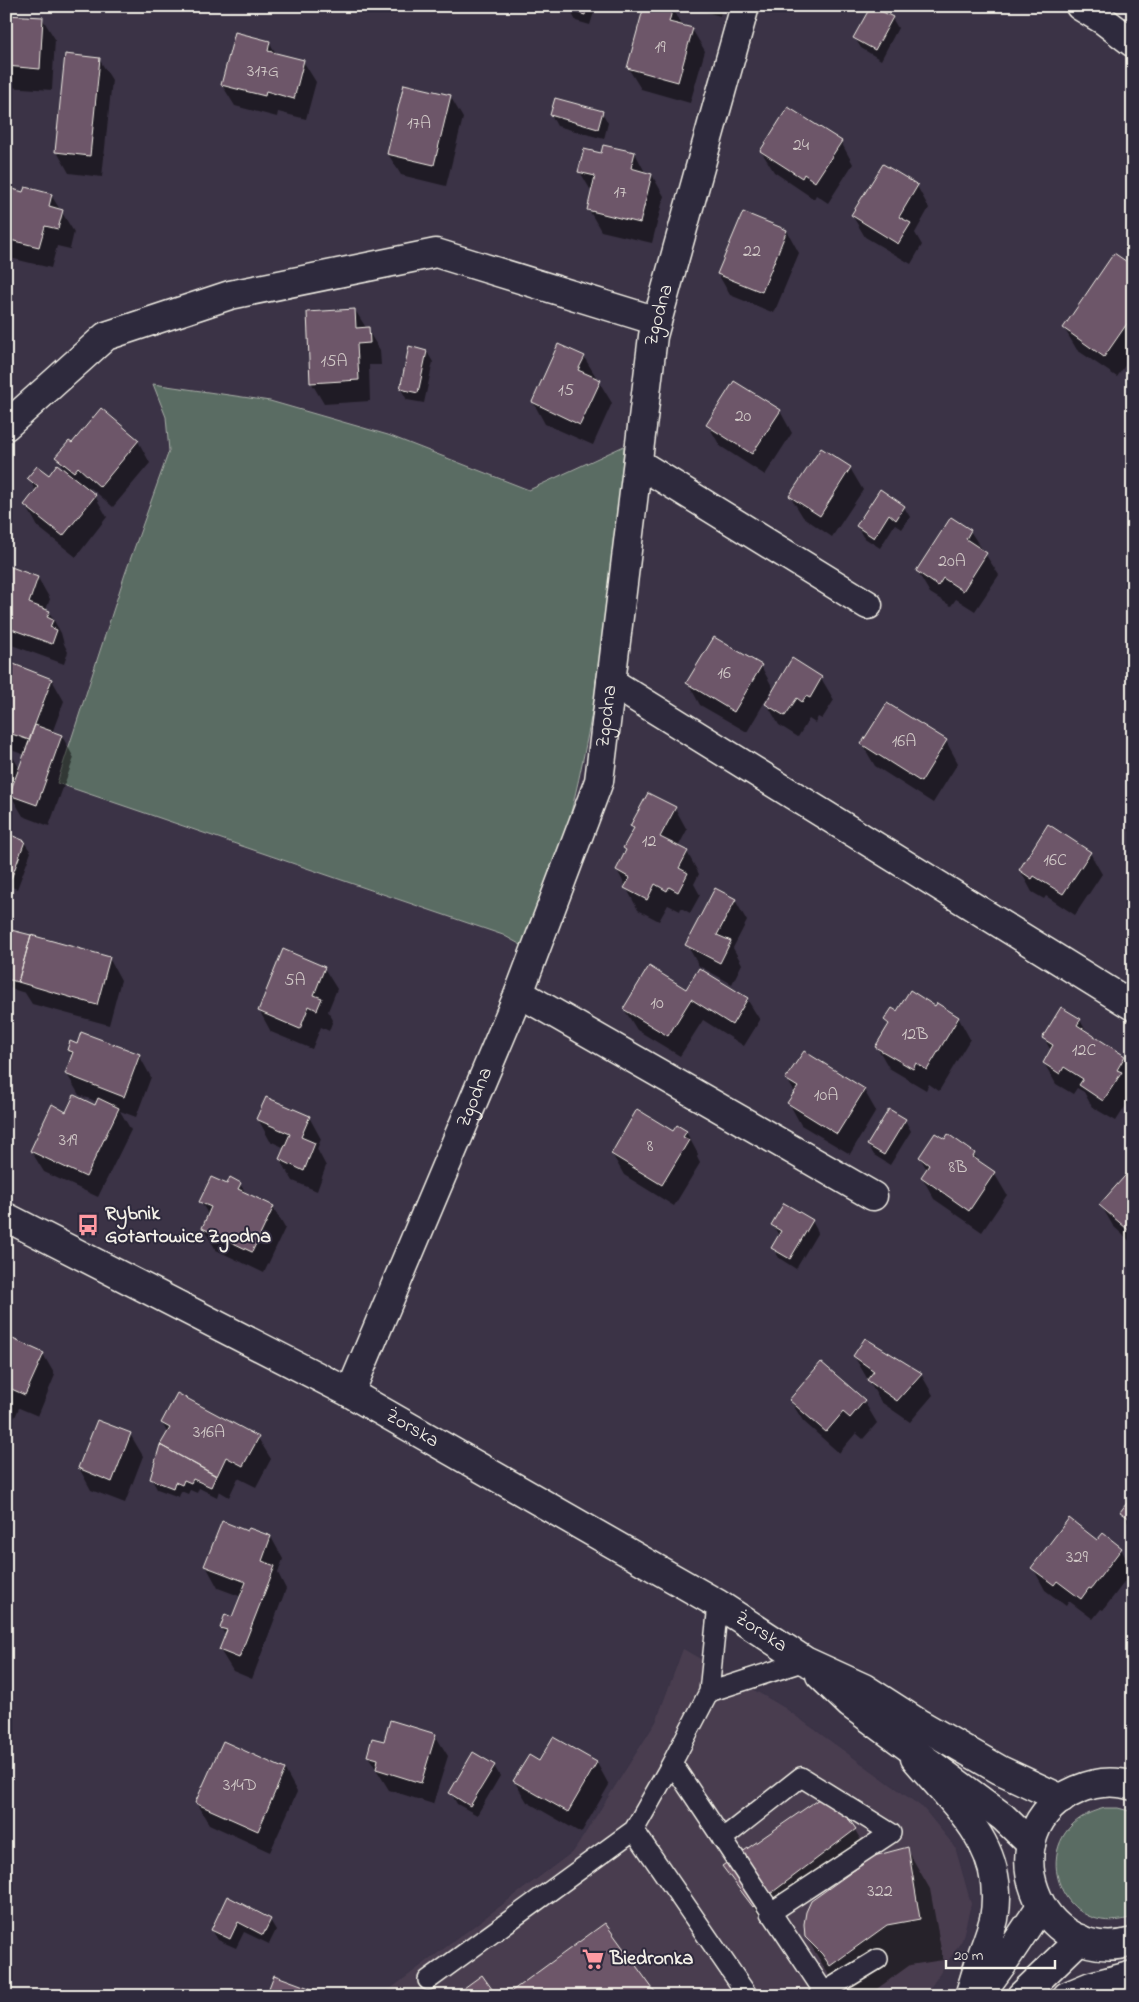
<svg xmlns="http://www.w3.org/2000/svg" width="1139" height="2002" viewBox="0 0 1139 2002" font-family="'Indie Flower',sans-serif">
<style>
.built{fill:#4a3e50}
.green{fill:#5a6c64;stroke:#a7aea6}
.shadow{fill:#0007;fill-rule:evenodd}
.building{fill:#6d5669;stroke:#f4f1e8}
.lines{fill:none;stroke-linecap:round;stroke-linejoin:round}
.service-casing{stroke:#f4f1e8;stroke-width:22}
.minor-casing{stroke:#f4f1e8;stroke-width:31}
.tertiary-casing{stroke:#f4f1e8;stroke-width:31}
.secondary-casing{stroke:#f4f1e8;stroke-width:31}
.service{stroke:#2f2a3d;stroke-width:19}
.minor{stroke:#2f2a3d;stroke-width:28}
.tertiary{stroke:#2f2a3d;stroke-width:28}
.secondary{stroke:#2f2a3d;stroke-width:28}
.labels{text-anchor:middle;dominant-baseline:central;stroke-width:4;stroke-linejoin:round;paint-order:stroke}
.number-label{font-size:18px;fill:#d2cac8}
.street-label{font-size:20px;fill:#f4f1e8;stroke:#2f2a3d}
.poi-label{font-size:20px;font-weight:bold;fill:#f4f1e8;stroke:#2f2a3d;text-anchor:start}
</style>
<rect width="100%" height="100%" fill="#3b3346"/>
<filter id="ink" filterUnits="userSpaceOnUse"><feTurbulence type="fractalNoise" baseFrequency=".02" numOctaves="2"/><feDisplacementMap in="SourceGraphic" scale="10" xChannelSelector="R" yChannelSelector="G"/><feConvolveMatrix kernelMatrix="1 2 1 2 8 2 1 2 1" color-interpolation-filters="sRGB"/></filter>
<g filter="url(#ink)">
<path class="built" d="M683,1649L783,1707L923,1808L955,1847L971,1904L962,1940L932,1985L923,1996H385V1993L574,1851L656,1722Z"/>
<path class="green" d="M153,384L270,401L388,435L529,490L624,446C613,583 597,721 560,855C552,883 535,918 523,946L503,935L57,783L125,574L169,451L166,417Z
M1105,1808H1118L1133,1812V1917C1055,1943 1021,1827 1105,1808Z"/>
<path class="shadow" d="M571,6H596L590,25L576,21L570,10Z
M646,6L672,8L684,27L692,29L705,51L690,103L641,89L628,68Z
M686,6H722L720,16Z
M869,6H874L876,10H879L877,6H884L881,12L892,18L898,28L881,60L861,48L855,38L872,8Z
M6,16L42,18L55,39L52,90L6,87Z
M270,43L276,54L303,61L316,82L306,119L278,112L277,117L235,106L222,85Z
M99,59L112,80L102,177L69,173L57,152Z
M450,96L463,118L446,186L401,175L388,154Z
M602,112L608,123L604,139L557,126L551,115Z
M841,142L853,164L828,203L816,195L814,199L774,172L761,151Z
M635,153L646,174L652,175L664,196L652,243L601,231L589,210L593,194L580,172L602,154Z
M917,186L929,208L915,233L922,245L911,264L865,237L852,215Z
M6,189L24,193L51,195L74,232L70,249L57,246L51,268L6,257Z
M1133,210V224L1128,216Z
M743,213L787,231L799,253L774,313L730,295L718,274Z
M1133,267V354L1117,377L1077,350L1064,328Z
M355,310L380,350L381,365H369L370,401L324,404L311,382Z
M427,352L433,362L424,403L407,400L401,389Z
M584,357L612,403L593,445L545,424L533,402Z
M101,410L138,441L150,463L113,507L91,488L88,491L95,496L107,517L76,557L38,527L26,505L36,492L29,478L66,473L57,457L72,445Z
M780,411L792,433L765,475L720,446L708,425Z
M821,449L850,468L863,490L832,537L803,517L790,496Z
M904,507L910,517L902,529L895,524L880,548L863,537L857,526Z
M970,531L999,575L975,611L956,599L951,606L930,593L917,571Z
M6,566L38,578L50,599L46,610L49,612L61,633L64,644L68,652L64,664L6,643Z
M793,660L821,678L834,700L822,719L818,717L815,723L809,719L798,737L779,725L767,704Z
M6,662L52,680L64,701L52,733L62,736L74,758L49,826L23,816L10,794L15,782L13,781L6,798ZM8,749L25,755L20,769Z
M761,666L773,688L747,732L700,705L688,683Z
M946,741L958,763L933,803L875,766L862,744Z
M675,808L687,830L678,847L687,852L699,874L694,884L700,895L690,913L681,908L680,911L668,905L659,921L638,910L617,870L627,852L624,848L634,830L632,826Z
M1133,824V836L1129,830Z
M6,835L24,842L31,852L17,889L6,885Z
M1090,853L1102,874L1075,915L1046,896L1044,899L1032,892L1020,870Z
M735,900L747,921L733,948L742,964L732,984L699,966L687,945Z
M6,928L9,930L109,958L121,980L109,1025L32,1004L25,993L9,988L6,996Z
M324,968L337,989L328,1011L333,1020L329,1031L321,1027L312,1049L271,1032L259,1010Z
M686,991L747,999L760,1020L744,1046L703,1020L680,1056L637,1030L624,1009Z
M936,1008L958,1017L970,1039L939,1091L929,1084L926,1090L889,1068L877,1047L889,1026L886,1020L897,1013Z
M1080,1020L1087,1033L1124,1057L1133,1071V1085L1130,1089L1133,1095L1116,1121L1092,1107L1084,1092L1077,1088L1073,1094L1056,1084L1044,1063L1051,1051L1044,1038Z
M78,1045L139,1055L151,1077L136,1117L120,1111L131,1130L98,1197L44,1172L31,1151L67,1113L96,1107L98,1102L79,1095L67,1074L73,1057L68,1050Z
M787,1079L864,1090L876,1111L850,1154L801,1125L789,1103L795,1093Z
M309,1117L321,1139L317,1149L326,1166L317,1191L293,1181L280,1159L285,1148L270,1141L258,1119Z
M905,1120L911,1131L890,1165L874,1155L868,1145Z
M686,1132L698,1154L697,1157L700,1163L674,1206L624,1175L612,1154Z
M974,1154L980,1163L994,1173L1007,1195L982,1232L934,1199L922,1177L927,1170L920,1157Z
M1133,1170V1244L1113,1226L1101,1205Z
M240,1184L247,1195L273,1207L285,1228L264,1273L216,1250L203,1228L209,1216L201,1202L227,1185Z
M812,1221L818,1232L796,1269L779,1258L773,1248L779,1236L773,1225Z
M6,1338L43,1354L55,1375L38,1416L19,1408L15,1417L6,1413Z
M854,1356L921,1374L933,1395L910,1422L881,1402Z
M821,1364L864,1401L877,1423L863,1439L856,1433L839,1453L803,1421L790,1400Z
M97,1421L130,1434L143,1456L125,1503L91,1490L79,1468Z
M162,1423L258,1438L271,1459L256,1487L238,1478L229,1497L219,1491L217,1497L199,1488L197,1493L190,1490L188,1494L181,1491L179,1497L157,1489L151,1478L162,1446L168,1434Z
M1133,1497V1526L1128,1523L1122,1512Z
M249,1529L271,1537L283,1559L278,1573L286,1589L252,1679L233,1671L220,1650L226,1636L221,1628L233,1619L242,1597L218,1588L206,1566Z
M1097,1542L1121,1549L1133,1571L1103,1610L1101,1609L1093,1619L1069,1601L1066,1606L1045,1590L1033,1568Z
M435,1735L448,1756L433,1804L389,1790L368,1756L385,1743Z
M554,1738L597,1763L609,1785L581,1833L527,1802L514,1781L539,1762Z
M223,1742L285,1770L297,1792L270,1852L209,1824L196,1803Z
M494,1766L500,1776L477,1815L457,1804L451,1793Z
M855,1830L861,1840L760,1917L724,1866Z
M907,1849L930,1889L943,1960L910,1965L867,1996H848L830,1977L806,1937Z
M228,1898L270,1920L276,1930L269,1944L244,1932L236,1948L218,1940L212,1930Z"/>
<path class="building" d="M570,6H587L585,15L569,10Z
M644,6L673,7L669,22L693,28L678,82L627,68Z
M871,6L893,17L875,50L853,38Z
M6,15L43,17L40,69L6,66Z
M235,32L270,41L268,51L304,60L294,99L266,91L265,96L221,85Z
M65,54L100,58L90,156L55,152Z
M404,84L451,95L434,165L387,154Z
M555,98L603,111L598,129L550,115Z
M788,107L842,141L815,182L804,174L802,178L760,151Z
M603,145L635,152L631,168L652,174L640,223L587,210L595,176L578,172L584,149L601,153Z
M883,164L918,185L899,217L911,223L898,244L851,215Z
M6,187L23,192L25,187L52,194L49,206L63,210L58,229L45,226L39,247L6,239Z
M743,212L787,230L762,292L717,274Z
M1114,253L1133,266V315L1104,357L1063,328Z
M355,309L356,328L369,327L370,343L357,344L359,380L310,383L307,312Z
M558,344L585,356L578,370L601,380L580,425L532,402Z
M409,346L427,351L418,393L400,389Z
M734,381L781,410L752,454L706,425Z
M101,408L139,440L100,487L78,467L74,472L55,457L69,441L72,443Z
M821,448L851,467L820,516L789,496Z
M57,464L96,495L63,536L24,505L38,487L27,478L37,466L49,475Z
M880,489L905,506L896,520L889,514L874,538L856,526Z
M951,517L971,530L966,539L987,553L963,591L943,578L938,586L916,571Z
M6,565L38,577L29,603L50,611L47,617L53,620L50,627L57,630L52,644L6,627Z
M714,637L762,665L734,712L686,683Z
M792,658L822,677L810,698L806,696L802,702L797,698L785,716L765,704Z
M6,661L52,679L29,740L6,732Z
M887,703L947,740L921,782L861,744Z
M35,725L62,735L37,805L9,795Z
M648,793L676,807L660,837L688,851L679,868L688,873L678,892L669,887L667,891L655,884L647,900L624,888L630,878L616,870L626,850L623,848L634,828L630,826Z
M1048,824L1091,852L1063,894L1034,876L1032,879L1019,870Z
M6,833L25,841L11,879L6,877Z
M715,888L736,899L717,935L731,941L720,963L685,945Z
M7,929L31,935L18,982L6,979Z
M31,935L110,957L97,1005L18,982Z
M283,949L325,967L314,995L322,998L317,1010L309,1006L300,1029L258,1011Z
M649,966L686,989L699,968L748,998L732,1025L691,999L668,1036L623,1009Z
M910,990L935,1006L937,1003L959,1017L927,1070L916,1063L913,1069L875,1047L889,1024L884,1020L892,1008L897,1011Z
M1061,1007L1081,1019L1077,1025L1125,1056L1117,1070L1122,1072L1103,1101L1079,1085L1083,1079L1064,1067L1060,1074L1043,1063L1053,1045L1042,1038Z
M81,1032L140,1054L124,1097L65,1074L73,1052L67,1050L70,1041L77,1044Z
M804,1051L865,1089L837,1134L787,1103L798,1087L785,1079Z
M74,1095L95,1105L98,1098L119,1108L86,1177L30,1151L52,1104L66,1112Z
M266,1097L310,1116L301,1137L315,1143L304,1171L279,1159L290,1134L256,1119Z
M637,1109L673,1131L677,1125L687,1131L683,1137L689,1140L662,1185L611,1154Z
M889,1109L906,1119L884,1155L867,1145Z
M935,1133L945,1139L948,1134L975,1153L973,1157L995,1172L969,1211L921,1177L929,1165L919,1157Z
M1132,1168H1133V1234L1099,1205Z
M211,1177L227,1184L230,1177L241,1183L238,1189L274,1206L252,1252L202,1228L211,1207L199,1202Z
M784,1203L813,1220L790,1259L771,1248L781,1231L771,1225Z
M6,1336L44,1353L25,1395L7,1387L6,1389Z
M865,1338L922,1373L897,1401L867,1380L874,1371L853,1356Z
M821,1362L865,1400L850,1418L843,1412L826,1432L789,1400Z
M177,1393L259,1437L243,1466L226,1457L217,1476L160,1445L170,1428L161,1423Z
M97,1420L131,1433L112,1482L78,1468Z
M160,1445L216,1476L211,1487L193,1479L191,1483L184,1480L182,1485L175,1482L173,1488L150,1479Z
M1133,1495V1521L1120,1512Z
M1069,1518L1097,1540L1103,1533L1122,1548L1091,1589L1089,1588L1081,1599L1057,1581L1054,1585L1031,1568Z
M222,1521L247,1531L249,1528L271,1536L262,1561L275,1566L239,1658L219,1650L227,1630L220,1628L225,1614L232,1617L246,1582L204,1566Z
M390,1720L436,1734L421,1783L376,1769L378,1759L367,1756L372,1738L384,1741Z
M553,1737L597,1762L568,1812L513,1781L529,1755L539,1761Z
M223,1741L285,1769L258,1831L195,1803Z
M473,1752L495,1765L470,1806L449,1793Z
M829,1792L856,1829L753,1907L722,1866Z
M908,1847L920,1919L887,1925L830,1966L822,1954L805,1937L804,1924L806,1912L811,1901L874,1856Z
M227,1896L271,1919L263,1935L238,1922L230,1939L211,1930Z
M605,1923L658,1996H505Z
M274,1975L320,1992L319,1996H266Z
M482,1975L497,1996H453Z"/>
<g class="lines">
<g class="service-casing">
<path id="service" d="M718,1604L709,1692L672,1763L634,1830L748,1996
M709,1692L805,1661
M672,1763L824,1992L818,1996
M722,1839L801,1777L891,1833L770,1913
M428,1980L634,1830
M824,1992L878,1959"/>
</g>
<g class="minor-casing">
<g id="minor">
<path d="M1080,6L1103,20L1133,43"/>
<path d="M6,426L106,336L230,295L436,253L657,321"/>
<path d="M638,463L868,605"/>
<path d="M611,682L1133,1006"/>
<path d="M519,993L873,1196"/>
<path id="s1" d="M350,1393L519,993L599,781L653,336L745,6"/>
</g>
</g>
<g class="tertiary-casing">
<path id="tertiary" d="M915,1758C957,1808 1007,1847 994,1919C991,1931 987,1941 983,1952C978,1966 974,1981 969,1996
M979,1996L1003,1963L1041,1906
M1021,1996L1080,1939
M1067,1996L1091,1986L1133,1975"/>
</g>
<g class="secondary-casing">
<g id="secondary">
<path id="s2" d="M6,1217L350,1393L718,1604L805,1661L864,1688L920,1724L1000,1770L1062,1799"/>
<path d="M820,1675L850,1704L1003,1817L1031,1844"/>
<path d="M1133,1786C1114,1780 1095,1782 1077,1790C986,1829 1037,1969 1133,1942"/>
</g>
</g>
<use href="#service" class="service"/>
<use href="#minor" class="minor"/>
<use href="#tertiary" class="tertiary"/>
<use href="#secondary" class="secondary"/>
</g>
</g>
<defs>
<g id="bus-bare" transform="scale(1.725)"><path d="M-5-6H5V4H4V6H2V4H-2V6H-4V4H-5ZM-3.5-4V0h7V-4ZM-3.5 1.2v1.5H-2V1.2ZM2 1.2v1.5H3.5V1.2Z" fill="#ff9aa2" stroke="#2f2a3d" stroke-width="2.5" paint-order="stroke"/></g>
<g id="supermarket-bare" transform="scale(1.725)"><path d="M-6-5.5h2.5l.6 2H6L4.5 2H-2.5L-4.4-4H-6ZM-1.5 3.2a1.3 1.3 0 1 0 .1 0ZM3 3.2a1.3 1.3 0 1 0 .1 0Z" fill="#ff9aa2" stroke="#2f2a3d" stroke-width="2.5" paint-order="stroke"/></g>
</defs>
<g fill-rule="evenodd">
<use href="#bus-bare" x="88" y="1225"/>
<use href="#supermarket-bare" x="593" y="1959"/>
</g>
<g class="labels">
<g class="number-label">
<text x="660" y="48">19</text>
<text x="263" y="72">317G</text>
<text x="419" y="124">17A</text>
<text x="801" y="146">24</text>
<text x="620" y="193">17</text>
<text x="752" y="252">22</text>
<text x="334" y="362">15A</text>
<text x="566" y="391">15</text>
<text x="743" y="417">20</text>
<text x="952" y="562">20A</text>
<text x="724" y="674">16</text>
<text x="904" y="742">16A</text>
<text x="649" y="842">12</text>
<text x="1055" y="861">16C</text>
<text x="295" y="981">5A</text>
<text x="657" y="1004">10</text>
<text x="915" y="1035">12B</text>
<text x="1084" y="1051">12C</text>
<text x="826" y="1096">10A</text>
<text x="68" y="1141">319</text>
<text x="650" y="1147">8</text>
<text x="958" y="1168">8B</text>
<text x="209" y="1433">316A</text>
<text x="1077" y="1558">329</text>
<text x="240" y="1786">314D</text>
<text x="880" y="1892">322</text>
</g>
<g class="street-label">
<text stroke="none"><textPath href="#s1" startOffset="1131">Zgodna</textPath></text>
<text stroke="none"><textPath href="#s1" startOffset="726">Zgodna</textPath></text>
<text stroke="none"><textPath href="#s1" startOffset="321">Zgodna</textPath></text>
<text stroke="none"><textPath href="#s2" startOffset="458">Żorska</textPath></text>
<text stroke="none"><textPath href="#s2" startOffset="862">Żorska</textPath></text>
</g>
<g class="poi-label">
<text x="105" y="1214">Rybnik<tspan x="105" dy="23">Gotartowice Zgodna</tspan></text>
<text x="610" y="1959">Biedronka</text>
</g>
</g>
<rect width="1139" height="2002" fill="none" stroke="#2f2a3d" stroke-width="25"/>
<rect x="12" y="12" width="1114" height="1977" fill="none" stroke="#f4f1e8" stroke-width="2" filter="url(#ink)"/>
<path d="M946 1960v8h109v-8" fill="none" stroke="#f4f1e8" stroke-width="2.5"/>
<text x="954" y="1960" font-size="15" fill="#f4f1e8" stroke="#2f2a3d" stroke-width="4" paint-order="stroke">20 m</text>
</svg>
